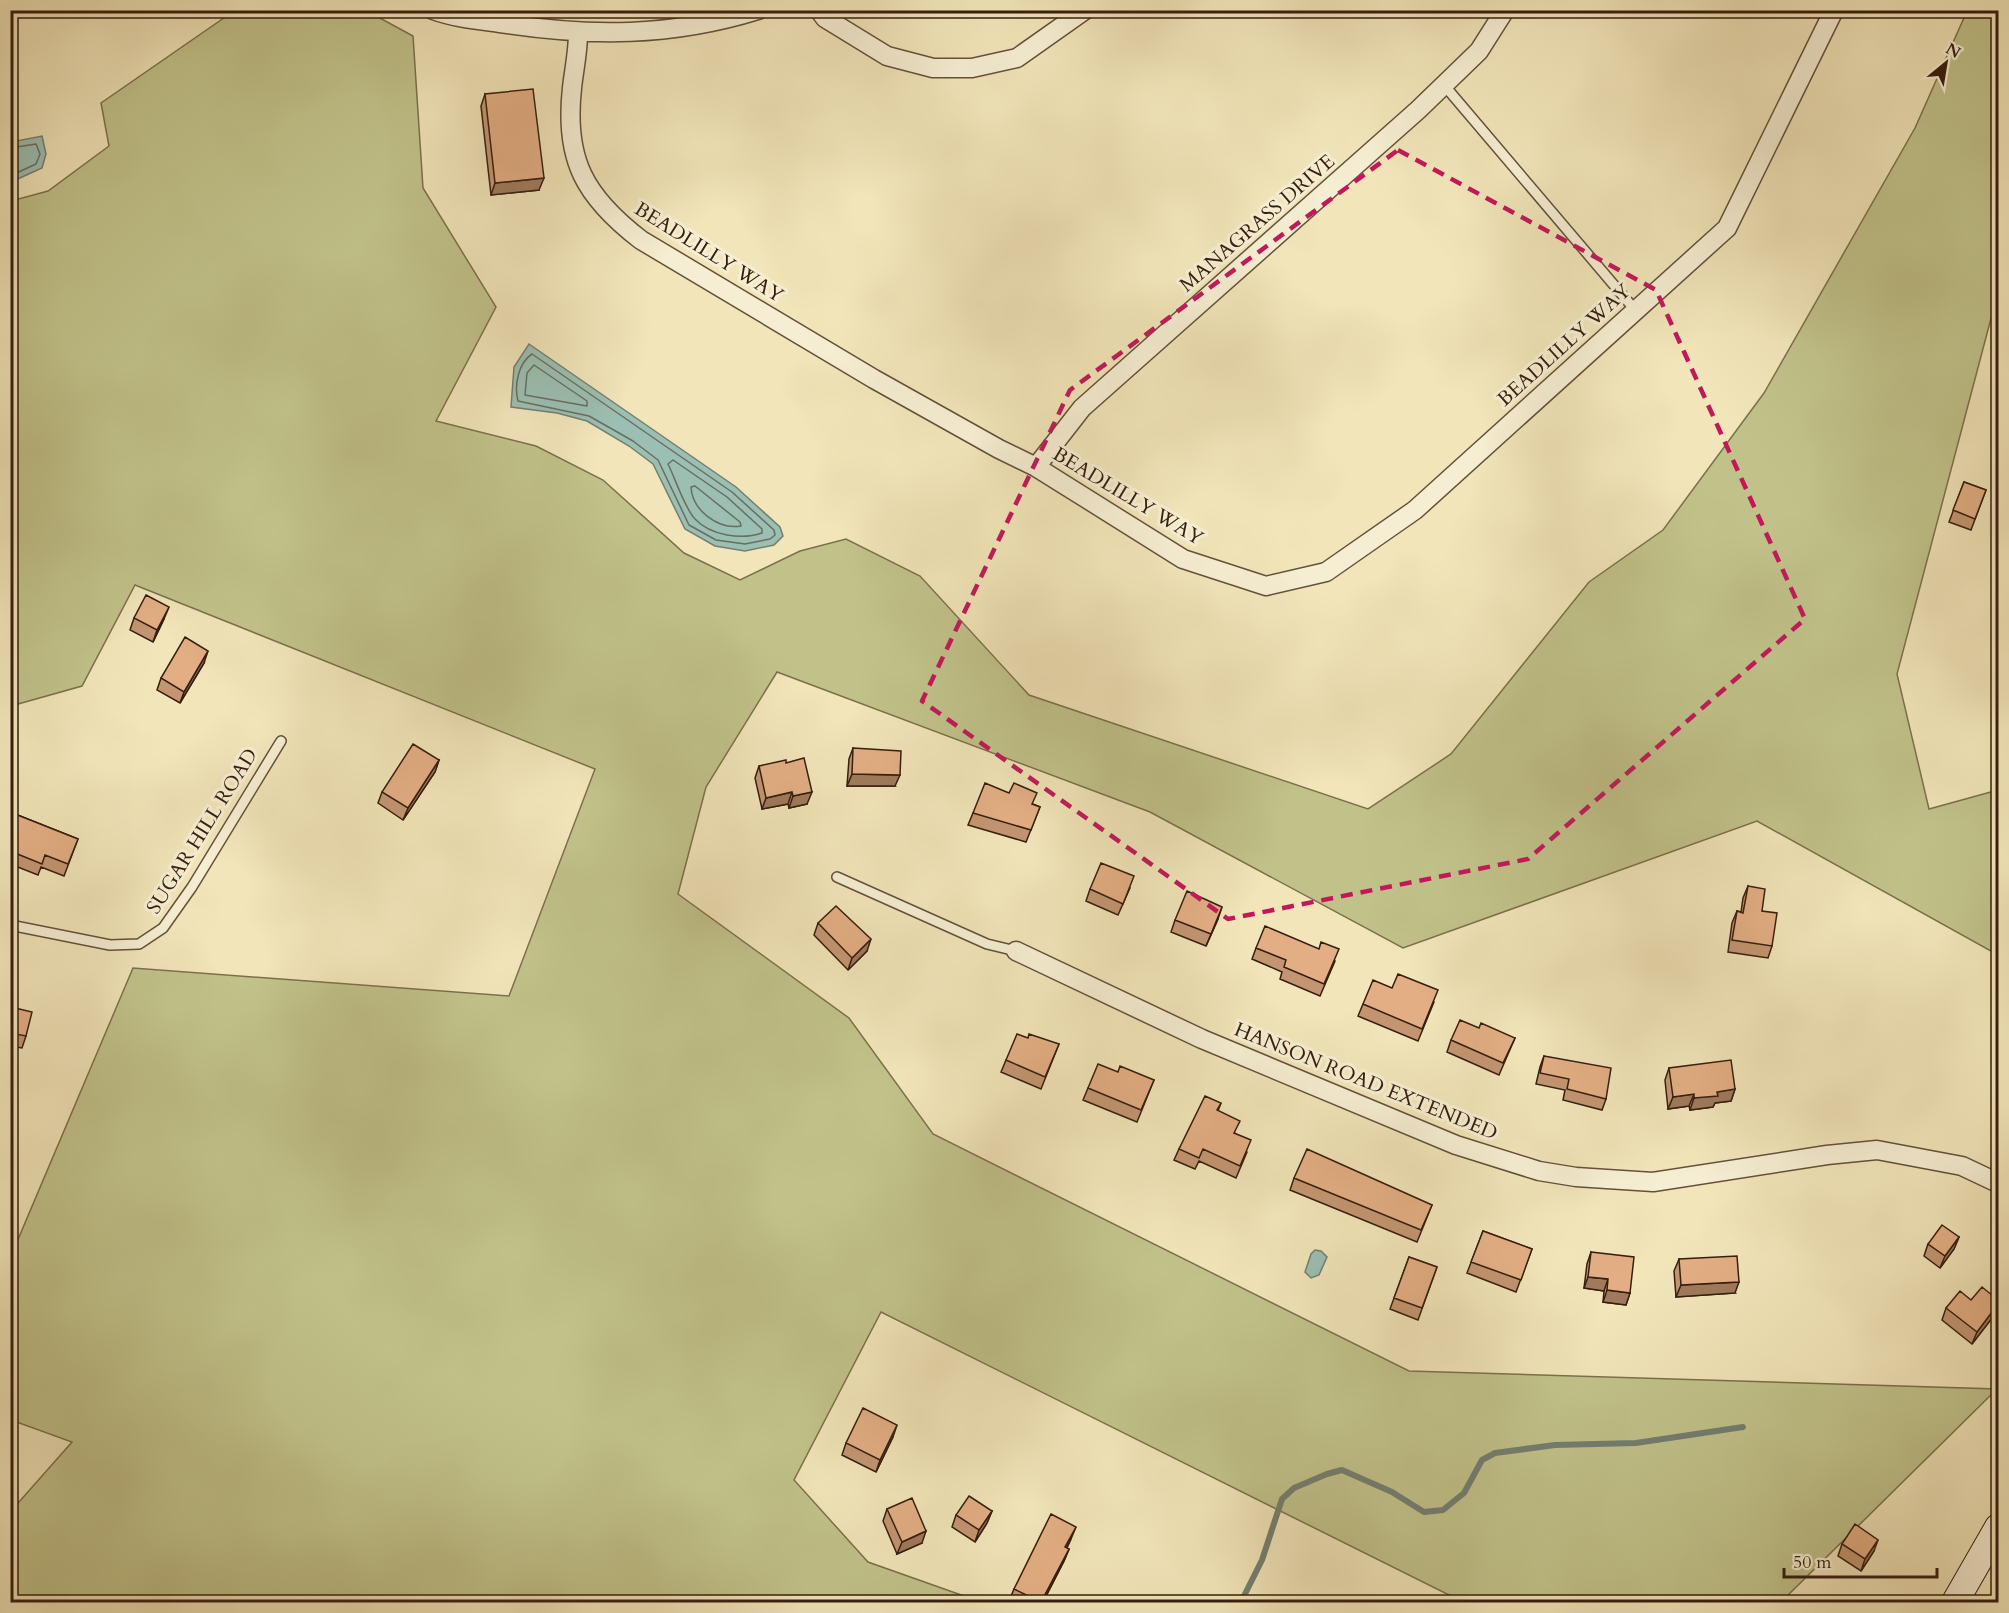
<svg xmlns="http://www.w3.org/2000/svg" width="2009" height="1613" viewBox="0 0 2009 1613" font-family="Cardo,serif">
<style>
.green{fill:#c1c28a;stroke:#7c704c;stroke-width:1.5}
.water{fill:#9bbfb2;stroke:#737f71;stroke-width:1.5}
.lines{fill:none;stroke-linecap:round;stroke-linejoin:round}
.shore{stroke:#686e60;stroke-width:1.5}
.stream{stroke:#737f71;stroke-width:6}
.service-casing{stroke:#65503a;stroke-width:12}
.minor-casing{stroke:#65503a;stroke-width:21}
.secondary-casing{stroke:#361e0f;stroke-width:28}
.service{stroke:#f6eed2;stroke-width:9}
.minor{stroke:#f6eed2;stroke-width:18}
.secondary{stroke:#f6eed2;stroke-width:26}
.wall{fill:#c39671;stroke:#361e0f;stroke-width:1.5}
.shaded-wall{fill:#9f7a5c;stroke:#361e0f;stroke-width:1.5}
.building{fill:#e3ae83;stroke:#361e0f;stroke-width:1.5}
.marked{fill:none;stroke:#c2185b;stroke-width:4.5;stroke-dasharray:12 8;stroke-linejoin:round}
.labels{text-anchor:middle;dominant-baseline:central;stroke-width:6;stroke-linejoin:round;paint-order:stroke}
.street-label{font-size:20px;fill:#361e0f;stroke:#f6eed2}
</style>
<rect width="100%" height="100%" fill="#f1e5b9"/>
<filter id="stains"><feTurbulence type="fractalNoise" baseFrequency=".00333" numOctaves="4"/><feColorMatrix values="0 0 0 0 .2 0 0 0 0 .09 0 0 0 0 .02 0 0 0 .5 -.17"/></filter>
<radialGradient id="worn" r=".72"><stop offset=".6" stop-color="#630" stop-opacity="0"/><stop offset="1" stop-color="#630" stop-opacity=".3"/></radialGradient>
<path class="green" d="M234,11H367L413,36L423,188L496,307L436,421L536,446L603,480L684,553L740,580L800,551L846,539L920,576L1029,695L1368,809L1451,754L1589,582L1663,530L1764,393L1915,128L1967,11H1998V292L1897,674L1929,809L1998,790V955L1757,821L1403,948L1150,812L777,672L706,787L678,894L849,1018L933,1134L1409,1371L1997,1389L1781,1602H1463L881,1312L794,1480L868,1562L981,1602H11V1511L72,1442L11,1420V1256L133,968L509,996L595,769L135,585L82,686L11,706V201L48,191L109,146L101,103Z"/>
<path class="water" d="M42,136L46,154L42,168L11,182V142Z
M529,344L736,487L780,527L783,536L774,545L745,551L715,546L685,529L653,464L629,446L587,421L557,413L511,407L514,367Z
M1315,1250L1321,1251L1327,1257L1319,1275L1311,1278L1305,1272L1311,1254Z"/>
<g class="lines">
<path class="shore" d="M10,148L36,144L40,154L36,164L10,176
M532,354L732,492L774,530L775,535L770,539L745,544L716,540L689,525L658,460L633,441L589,416L518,401C514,386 518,363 532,354Z
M534,365L587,401V406L525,395L527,373Z
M673,460L727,497L762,529V533C742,540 711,536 695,519C685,509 675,478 668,464Z
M691,487L695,486L740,522L741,526C718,530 692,510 691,487Z"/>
<path class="stream" d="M1236,1602L1244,1596L1262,1560L1282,1499L1294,1488L1327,1474L1342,1470L1392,1492L1424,1512L1443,1510L1464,1493L1482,1460L1495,1453L1555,1445L1636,1443L1743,1427"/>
<g class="service-casing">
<path id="service" d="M1444,85L1636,311
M837,877L987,944L1016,951
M10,925L110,945L139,944L163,928L192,887L281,741"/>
</g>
<g class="minor-casing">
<path id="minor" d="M433,10C455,18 478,20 500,23C590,37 671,37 758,10
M819,10L825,18L887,56L933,68H972L1017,58L1085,10
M578,33C578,53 574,69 572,88C564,160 585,197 641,240L874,379L999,449L1036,467L1183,559L1266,586L1326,572L1415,510L1727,228L1834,10
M1036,467L1082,408L1418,110L1479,51L1505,10
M1016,951L1202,1039L1456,1145L1539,1171L1576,1177L1653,1182L1827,1155L1877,1150L1962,1166L1998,1183"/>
</g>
<g class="secondary-casing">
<path id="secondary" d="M1955,1602L1998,1527"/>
</g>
<use href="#service" class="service"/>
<use href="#minor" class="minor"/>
<use href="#secondary" class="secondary"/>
</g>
<path class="wall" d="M485,94L539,190L491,195L481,106Z
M1998,437V459L1992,457Z
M1964,482L1986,490L1971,530L1949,522Z
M134,618L164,619L153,642L130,630Z
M204,663L180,703L157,690L161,678Z
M853,748L895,786H847L849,759Z
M439,760L435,772L403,820L378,803L382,792Z
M786,763L807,804L789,808L788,804L762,809L755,778L759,766Z
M1033,804L1040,807L1026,842L968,825L973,813Z
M10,812L78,839L64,876L41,867L38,875L10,864Z
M1748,886L1762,911L1772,946L1768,958L1728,952L1732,923L1737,911L1741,912L1743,898Z
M1130,888L1118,915L1086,901L1090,889Z
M1218,919L1206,946L1171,932L1175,920Z
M818,923L867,951L848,970L814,935Z
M1256,948L1335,961L1320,996L1280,979L1282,972L1252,959Z
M1392,988L1434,1002L1418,1041L1358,1016L1363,1004Z
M10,1004L11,1007L26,1036L22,1048L10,1046Z
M1028,1038L1059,1044L1041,1089L1001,1072L1006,1060Z
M1515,1038L1499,1075L1447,1052L1451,1040Z
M1544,1056L1606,1099L1602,1110L1563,1100L1565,1090L1536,1084L1540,1067Z
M1669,1068L1735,1089L1731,1101L1715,1103L1713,1107L1690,1110L1689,1106L1668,1109L1665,1080Z
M1118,1072L1154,1080L1137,1122L1083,1100L1088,1088Z
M1221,1103L1218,1111L1235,1133L1247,1152L1236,1178L1199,1161L1195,1169L1174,1160L1179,1149Z
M1294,1178L1432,1205L1417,1242L1290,1190Z
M1483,1231L1532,1249L1516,1292L1467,1273Z
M1959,1237L1954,1249L1940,1268L1924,1256L1928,1244Z
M1591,1252L1630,1293L1626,1305L1603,1302L1604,1291L1584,1288L1587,1264Z
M1409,1257L1437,1267L1418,1320L1390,1309Z
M1679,1259L1735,1293L1676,1297L1674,1271Z
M1971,1300L1996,1313L1972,1344L1942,1320L1946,1308Z
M893,1437L876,1472L842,1455L846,1443Z
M887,1509L922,1543L897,1554L883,1521Z
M992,1511L987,1523L975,1542L952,1527L956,1515Z
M1071,1539L1067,1548L1069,1549L1064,1561L1043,1602H1013L1009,1601L1014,1589Z
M1842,1544L1874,1551L1861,1571L1838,1556Z"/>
<path class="shaded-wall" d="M544,178L539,190L491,195L495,183Z
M169,607L164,619L153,642L157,630Z
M208,651L204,663L180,703L184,692Z
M439,760L435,772L403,820L408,808Z
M852,774L900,775L895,786H847Z
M792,792L788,804L762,809L766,798Z
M812,792L807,804L789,808L793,796Z
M1222,907L1218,919L1206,946L1211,934Z
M871,939L867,951L848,970L852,958Z
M1735,1089L1731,1101L1715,1103L1713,1107L1690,1110L1694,1098L1717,1092Z
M1694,1094L1689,1106L1668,1109L1673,1097Z
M1959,1237L1954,1249L1940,1268L1945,1256Z
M1588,1277L1608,1279L1604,1291L1584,1288Z
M1739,1282L1735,1293L1676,1297L1681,1285Z
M1607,1290L1630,1293L1626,1305L1603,1302Z
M1998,1304L1996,1313L1972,1344L1977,1332Z
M897,1425L893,1437L876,1472L880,1460Z
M992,1511L987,1523L975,1542L979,1530Z
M1076,1527L1071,1539L1061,1559L1065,1547Z
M926,1531L922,1543L897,1554L902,1542Z
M1878,1540L1874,1551L1861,1571L1865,1559Z
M1069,1549L1064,1561L1043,1602H1041Z"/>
<path class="building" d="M533,89L544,178L495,183L485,94Z
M1998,437V446L1996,445Z
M1964,482L1986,490L1975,519L1953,510Z
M146,595L169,607L157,630L134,618Z
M185,637L208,651L184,692L161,678Z
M413,744L439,760L408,808L382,792Z
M853,748L901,751L900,775L852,774Z
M804,758L812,792L793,796L792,792L766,798L759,766L786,760V763Z
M985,783L1009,793L1014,783L1037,793L1032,804L1040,807L1031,830L973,813Z
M10,812L78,839L68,864L45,855L42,864L10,851L12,842H10Z
M1101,863L1134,876L1123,904L1090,889Z
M1748,886L1765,889L1762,911L1777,913L1772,946L1732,940L1737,911L1743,913Z
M1187,891L1222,907L1211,934L1175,920Z
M836,906L871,939L852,958L818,923Z
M1265,926L1319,949L1321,942L1339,949L1324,984L1284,967L1286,960L1256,948Z
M1398,974L1438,990L1422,1029L1363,1004L1373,980L1392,988Z
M10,1004L11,1007L32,1012L26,1036L10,1033Z
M1460,1020L1479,1028L1481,1023L1515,1038L1503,1063L1451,1040Z
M1017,1034L1028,1038L1029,1034L1059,1044L1045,1077L1006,1060Z
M1544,1056L1611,1068L1606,1099L1567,1089L1569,1079L1540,1073Z
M1731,1060L1735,1089L1717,1092L1718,1096L1694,1098V1094L1673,1097L1669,1068Z
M1098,1064L1118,1072L1120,1066L1154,1080L1141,1110L1088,1088Z
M1205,1096L1221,1103L1217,1110L1240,1121L1234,1133L1251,1140L1240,1166L1203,1149L1199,1158L1179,1149Z
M1307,1149L1432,1205L1421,1230L1294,1178Z
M1942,1225L1959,1237L1945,1256L1928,1244Z
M1483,1231L1532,1249L1521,1280L1471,1262Z
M1591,1252L1634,1257L1630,1293L1607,1290L1608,1279L1588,1277Z
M1737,1256L1739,1282L1681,1285L1679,1259Z
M1409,1257L1437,1267L1422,1308L1394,1298Z
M1982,1287L1998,1300V1304L1977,1332L1946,1308L1960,1291L1971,1300Z
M863,1408L897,1425L880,1460L846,1443Z
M969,1496L992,1511L979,1530L956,1515Z
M912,1498L926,1531L902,1542L887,1509Z
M1051,1514L1076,1527L1065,1547L1069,1549L1041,1602L1014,1589Z
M1855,1524L1878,1540L1865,1559L1842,1544Z"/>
<path class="marked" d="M1398,150L1656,290L1805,619L1528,859L1228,919L922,701L1070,390Z"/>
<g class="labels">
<g class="street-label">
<text transform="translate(1257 223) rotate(-41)">MANAGRASS DRIVE</text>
<text transform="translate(709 252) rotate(32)">BEADLILLY WAY</text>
<text transform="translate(1564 345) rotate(-42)">BEADLILLY WAY</text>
<text transform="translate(1128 496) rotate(31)">BEADLILLY WAY</text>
<text transform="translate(202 831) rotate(-58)">SUGAR HILL ROAD</text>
<text transform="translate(1366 1081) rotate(22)">HANSON ROAD EXTENDED</text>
</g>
</g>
<rect width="2009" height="1613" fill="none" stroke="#f1e5b9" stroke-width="36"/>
<rect x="12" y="12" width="1985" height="1589" fill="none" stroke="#361e0f" stroke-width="3"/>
<rect x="18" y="18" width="1973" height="1577" fill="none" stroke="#361e0f" stroke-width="1.5"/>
<g transform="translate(1946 63) rotate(30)" stroke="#f6eed2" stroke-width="4.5" paint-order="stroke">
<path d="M0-4.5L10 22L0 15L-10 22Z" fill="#361e0f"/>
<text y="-9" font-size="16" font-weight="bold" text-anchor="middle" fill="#361e0f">N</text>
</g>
<path d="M1784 1568v9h153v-9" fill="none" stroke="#361e0f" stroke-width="3"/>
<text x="1793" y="1568" font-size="18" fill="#361e0f" stroke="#f6eed2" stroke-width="4.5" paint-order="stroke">50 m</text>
<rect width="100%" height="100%" filter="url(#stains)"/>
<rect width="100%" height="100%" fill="url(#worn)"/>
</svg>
